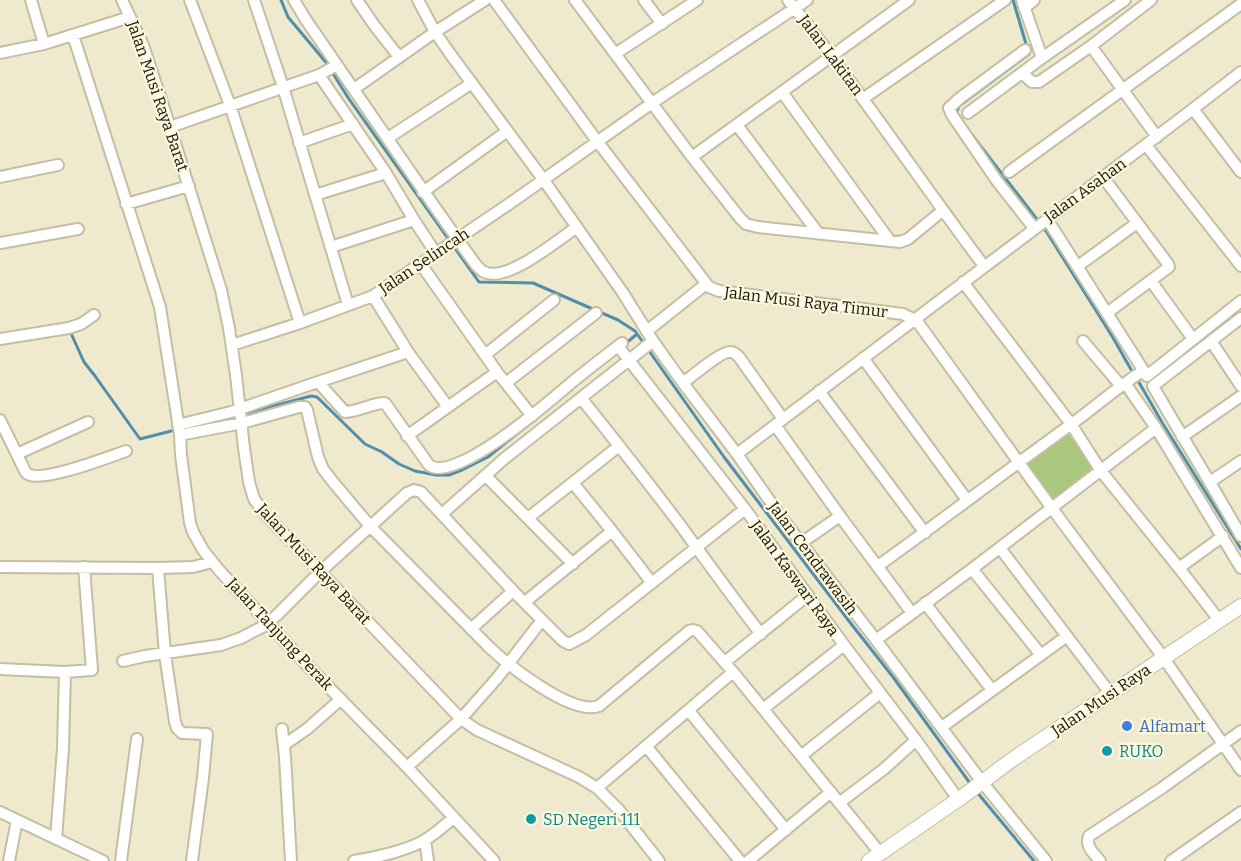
<svg xmlns="http://www.w3.org/2000/svg" width="1241" height="861" viewBox="0 0 1241 861" font-family="Bitter,serif">
<style>
.green{fill:#aac87d}
.lines{fill:none;stroke-linecap:round;stroke-linejoin:round}
.stream{stroke:#508eac;stroke-width:3}
.minor-casing{stroke:#c4bea3;stroke-width:14}
.tertiary-casing{stroke:#c4bea3;stroke-width:16}
.minor{stroke:#fff;stroke-width:10}
.tertiary{stroke:#fff;stroke-width:14}
.shop-dot{fill:#3f7fe0;stroke:#fdf7db;stroke-width:2}
.culture-dot{fill:#0f9aa8;stroke:#fdf7db;stroke-width:2}
.labels{text-anchor:middle;dominant-baseline:central;stroke-width:4.5;stroke-linejoin:round;paint-order:stroke}
.street-label{font-size:16px;fill:#17150b;stroke:#fdf7db}
.shop-label{font-size:16px;fill:#366cbe;stroke:#fdf7db;text-anchor:start}
.culture-label{font-size:16px;fill:#0d838f;stroke:#fdf7db;text-anchor:start}
</style>
<rect width="100%" height="100%" fill="#efe9ce"/>
<path class="green" d="M1066,430L1095,469L1054,500L1024,463Z"/>
<g class="lines">
<path class="stream" d="M281,0L288,17L329,66
M332,72L349,99L479,282L533,283L618,320L635,331L724,457L852,625L893,677L972,786
M958,116L956,114L959,106L1029,54L1013,0
M969,131L1046,231L1112,336L1133,373
M69,329L84,362L95,376L140,439L175,430
M625,344L637,334
M1137,379L1163,424L1241,549
M243,414L311,396L317,397L365,444L382,452L399,464L415,471L436,475H449L462,470L488,457L533,421
M976,791L1034,861"/>
<g class="minor-casing">
<path id="minor" d="M31,0L44,44
M122,0L143,45L170,127L221,290L229,328L236,375L244,448L249,482L254,499L265,514L461,719L477,730L579,777L597,788L619,810L659,861
M190,0L230,105L300,323
M254,0L283,87L348,305
M294,0L306,20C363,102 418,185 476,265C480,269 482,272 487,273C510,280 558,240 577,227
M357,0L374,25L399,57
M418,0L435,32L451,55L543,179L623,293L653,341L683,383L737,454L781,517L876,640L982,782L1046,861
M494,0L597,141L709,287L719,291L903,314L911,318L919,324L1051,507L1163,657L1241,770
M575,0L692,157L740,218L746,224L758,227L900,242L908,239L942,211
M644,0L662,24
M788,0C857,86 918,178 984,266
M1022,0L1042,58
M1151,0L1091,46L1157,137
M1024,8L1034,0
M73,35L160,307L180,435L181,455L190,523L193,532L203,550L219,570L305,663L407,767L494,861
M1025,50L960,98L949,108L952,115L997,181L1034,228
M0,53L44,44L130,17
M615,54L697,0
M1022,73L1032,82H1039L1091,46
M319,75L386,173L414,220L435,252
M354,89L435,32L485,0
M782,92L890,241
M864,98L1005,0
M1193,109L1241,72
M968,113L1042,58L1125,0
M737,125L818,233
M170,127L319,75L337,65
M388,138L472,83
M299,143L353,124
M1146,145L1241,266
M692,157L909,0
M1009,172L1241,4
M0,177L58,165
M1103,177L1168,264L1169,267L1107,313
M423,192L506,132
M315,195L386,173
M126,204L189,186
M1047,219L1147,376L1241,301
M0,243L78,229
M331,247L414,220
M420,263L497,372L532,416
M1078,266L1137,223
M1151,281L1193,339
M963,282L1071,424L1101,471L1179,568L1219,620
M373,296L408,352L448,407
M1241,318L1153,386C1182,437 1213,486 1241,536
M647,331L706,284
M0,339L69,328L81,324L94,315
M1083,341L1121,386
M1211,341L1241,386
M232,345L300,323L373,296L509,204L652,103L807,0
M618,346L745,509L844,645L916,740L958,799
M485,355L554,300
M863,358L967,500
M318,382L345,412C358,412 371,403 385,403L429,465C454,485 551,400 571,383C588,369 605,356 622,343
M506,383L596,313
M683,383C691,377 723,350 731,352C734,352 737,355 739,357L783,419
M1125,383L1156,428L1241,568
M819,391L925,533
M581,398C614,439 646,480 678,522C705,559 732,597 761,634
M0,420L25,471C26,472 26,473 28,474C42,483 109,457 126,451
M178,425L231,412L309,385L408,352
M775,425L840,516L912,613
M180,435L242,423L299,407H305L307,410L318,457L323,469L333,482L370,526L489,647C508,665 572,716 599,706L689,631L693,630L697,631L733,672L880,853
M407,436L497,372
M1182,437L1241,396
M17,454L88,422
M737,454L1193,109L1241,172
M486,476L573,564
M1210,482L1241,461
M573,483L612,531L652,583
M442,514L505,458L653,341
M528,518L619,446
M801,543L840,516
M1000,548L1110,693
M878,566C942,520 1005,472 1069,426C1094,408 1117,387 1143,371
M0,567L158,568L193,567L212,562
M158,568L165,654L175,722L177,728L182,733L207,734L203,778L192,861
M1179,568L1223,536
M972,569L1041,655
M525,602L612,531
M925,603L992,690
M471,629L513,591
M876,640L972,569L1156,428
M123,661L145,656L221,645L241,638L264,626L277,615L320,572L407,493L414,490L421,492L513,591L563,641L569,644L586,635L745,509
M725,662L808,595
M0,669L65,672L92,670L84,567
M763,709L844,645
M689,711L786,830
M942,727L1067,636
M282,729L285,757L291,861
M284,745L307,729L341,699
M646,746L740,861
M801,756L880,693
M407,767L461,719L498,677L542,620
M597,788L733,672
M839,803L884,769L916,740
M0,812L103,861
M56,839L63,748L65,672
M425,840L428,861
M9,861L17,820
M121,861L137,739
M354,861C374,858 405,851 423,841C434,835 444,826 453,818
M748,861L831,792
M1100,861C1094,853 1085,847 1089,836L1162,788L1241,731
M1171,861L1241,812"/>
</g>
<g class="tertiary-casing">
<path id="tertiary" d="M869,861L962,797L1013,759L1241,606"/>
</g>
<use href="#minor" class="minor"/>
<use href="#tertiary" class="tertiary"/>
</g>
<circle class="shop-dot" cx="1127" cy="726" r="6"/>
<g class="culture-dot">
<circle cx="1107" cy="751" r="6"/>
<circle cx="531" cy="819" r="6"/>
</g>
<g class="labels">
<g class="street-label">
<text transform="translate(831 55) rotate(53)">Jalan Lakitan</text>
<text transform="translate(158 96) rotate(71)">Jalan Musi Raya Barat</text>
<text transform="translate(1085 190) rotate(-36)">Jalan Asahan</text>
<text transform="translate(424 261) rotate(-34)">Jalan Selincah</text>
<text transform="translate(806 302) rotate(7)">Jalan Musi Raya Timur</text>
<text transform="translate(813 558) rotate(53)">Jalan Cendrawasih</text>
<text transform="translate(314 564) rotate(47)">Jalan Musi Raya Barat</text>
<text transform="translate(795 578) rotate(54)">Jalan Kaswari Raya</text>
<text transform="translate(280 634) rotate(47)">Jalan Tanjung Perak</text>
<text transform="translate(1101 700) rotate(-34)">Jalan Musi Raya</text>
</g>
<g class="shop-label">
<text x="1139" y="726">Alfamart</text>
</g>
<g class="culture-label">
<text x="1119" y="751">RUKO</text>
<text x="543" y="819">SD Negeri 111</text>
</g>
</g>
</svg>
